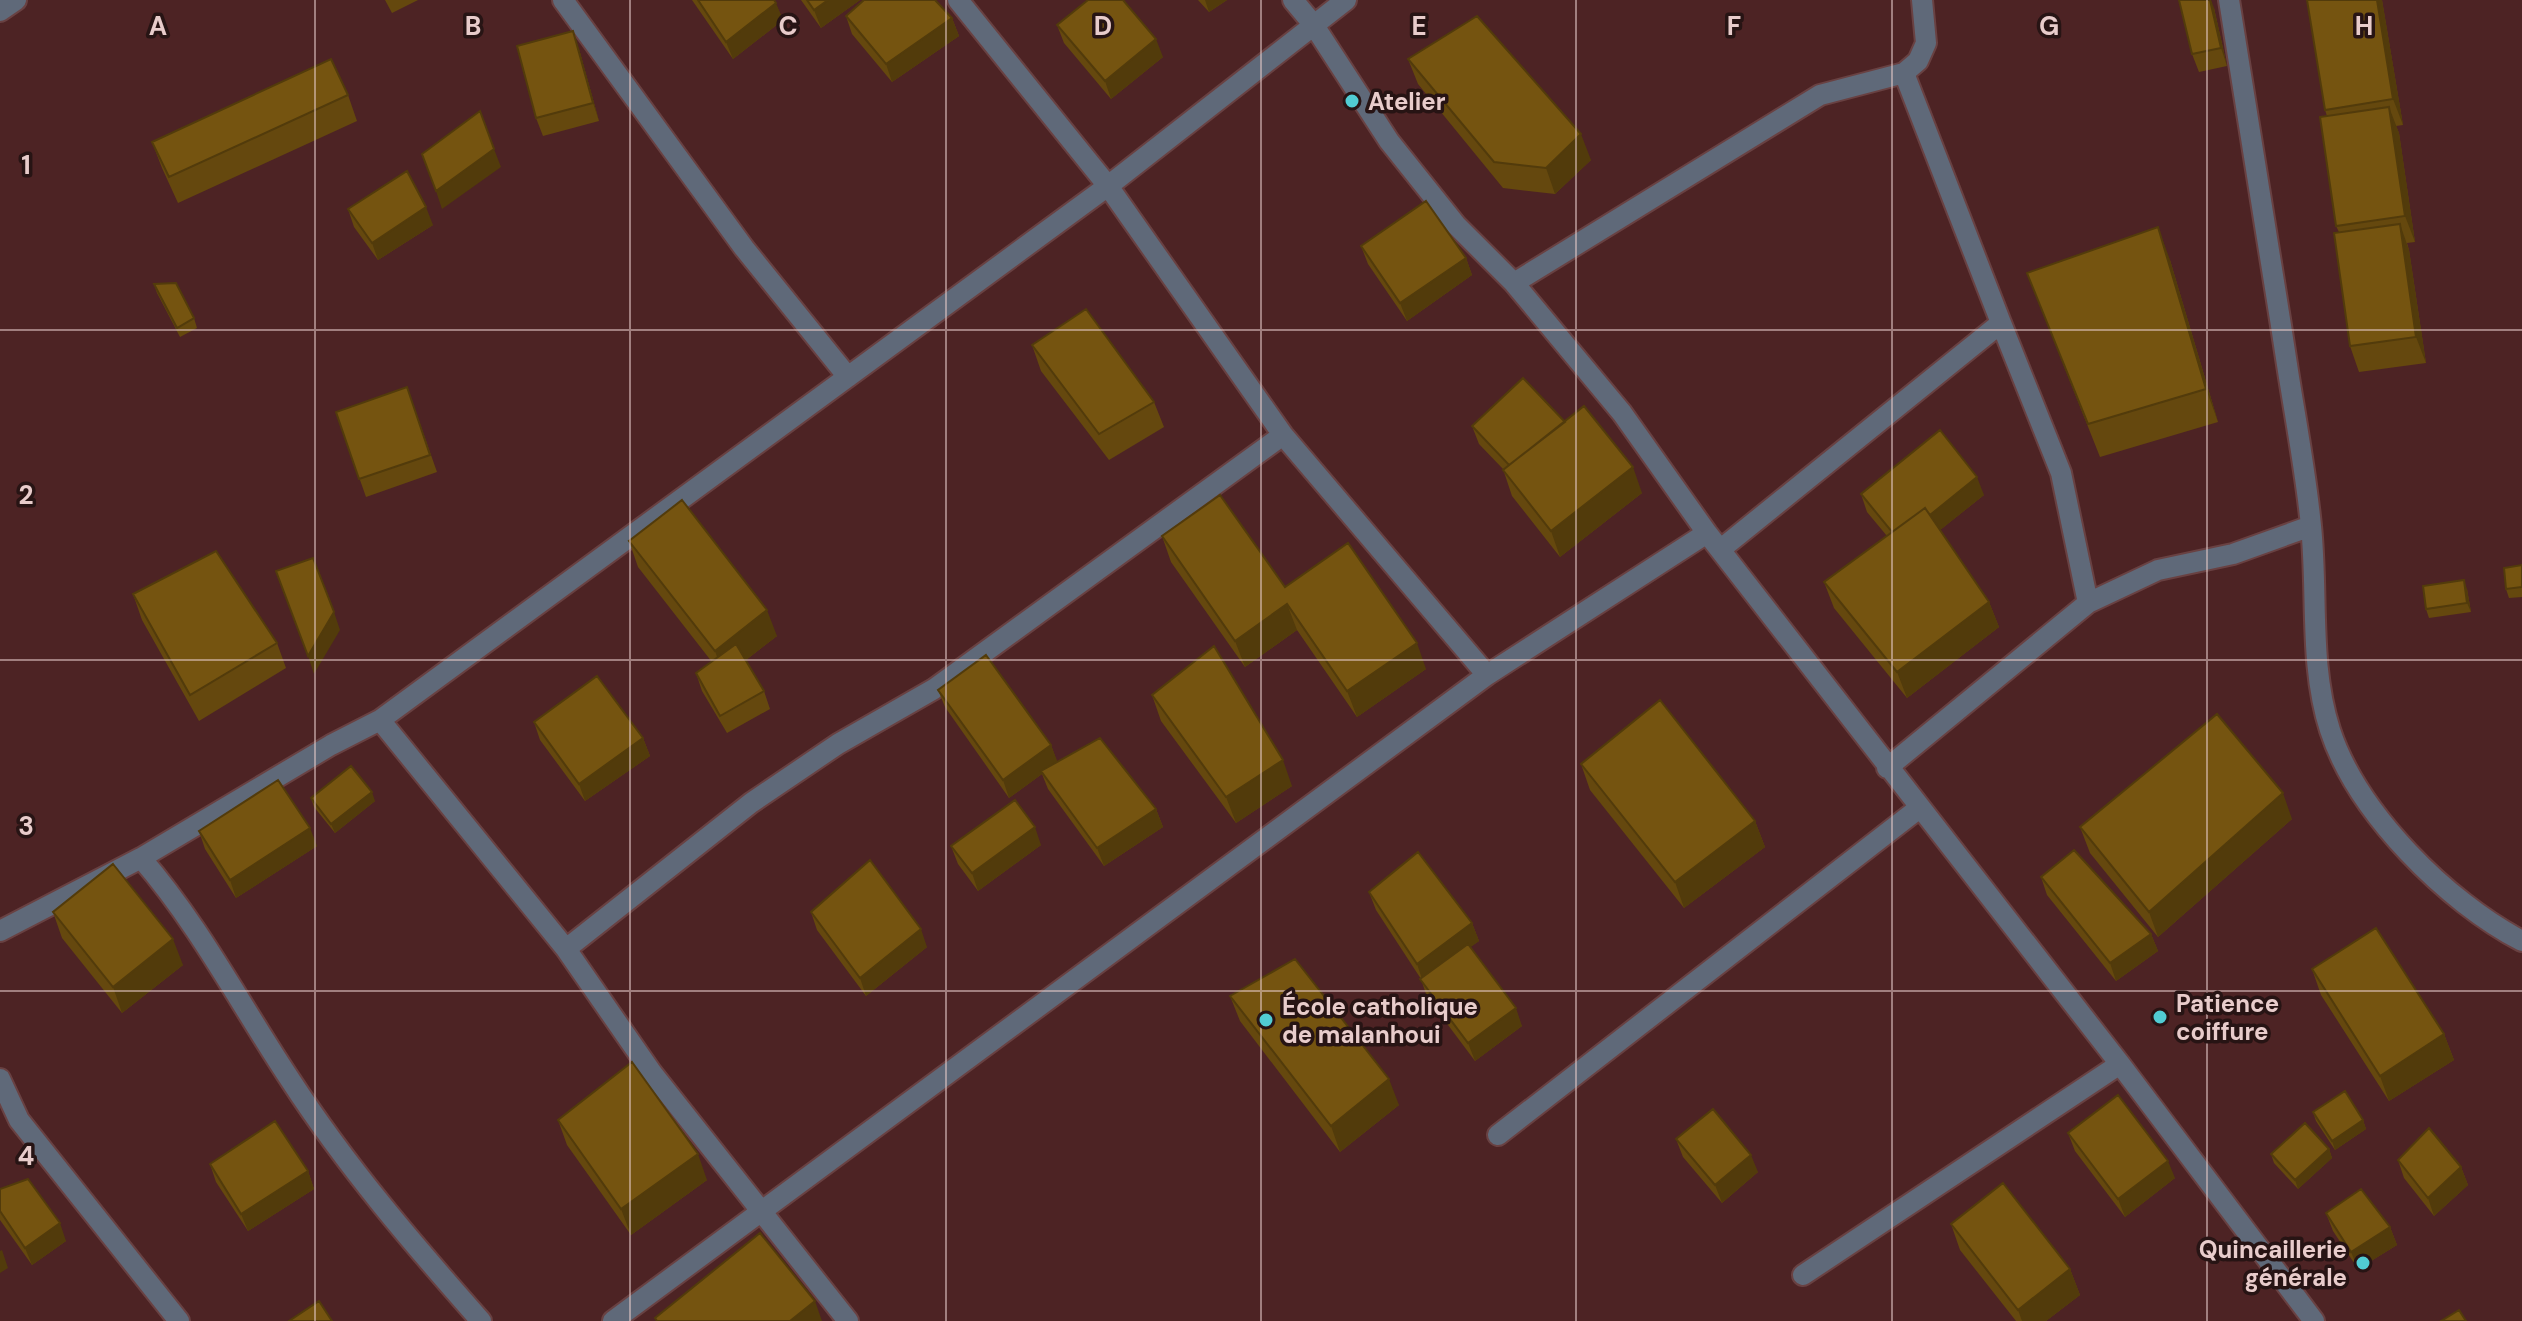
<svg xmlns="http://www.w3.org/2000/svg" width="2522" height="1321" viewBox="0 0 2522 1321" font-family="'DM Sans',sans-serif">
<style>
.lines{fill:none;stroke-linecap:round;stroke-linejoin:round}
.minor-casing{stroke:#694142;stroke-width:24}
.minor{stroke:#5f6979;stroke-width:20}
.wall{fill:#65480e}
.shaded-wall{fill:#523b0b}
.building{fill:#755410;stroke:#523b0b;stroke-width:2}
.grid{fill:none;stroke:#e8cccb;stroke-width:2;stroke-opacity:0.55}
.poi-dot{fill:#51ccd3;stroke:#271414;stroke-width:3}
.labels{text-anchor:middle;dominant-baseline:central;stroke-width:7;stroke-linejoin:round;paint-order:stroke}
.poi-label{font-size:24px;font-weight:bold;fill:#e8cccb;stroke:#271414;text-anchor:start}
.grid-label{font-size:26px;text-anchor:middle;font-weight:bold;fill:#e8cccb;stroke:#271414;stroke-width:7;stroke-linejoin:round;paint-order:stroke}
</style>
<rect width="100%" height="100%" fill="#4d2324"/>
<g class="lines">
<g class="minor-casing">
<path id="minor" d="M563,0L744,248L848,377
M958,0L1108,186L1283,435L1487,675
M1293,0L1313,24L1389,141L1456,225L1514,283L1622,413L1707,533L2120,1064L2314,1321
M2229,0C2249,123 2269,247 2288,371C2296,422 2306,474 2311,526C2318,594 2309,665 2330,730C2357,813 2447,902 2522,941
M0,11L16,0
M1514,283L1820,95L1904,73L1918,61L1926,43L1922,0
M1721,549L2001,323L1904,73
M2088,603L2158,570L2233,554L2311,526
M380,720L566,949L652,1073L848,1321
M1887,768L2088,603L2061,473L2001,323
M141,858C200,926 241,1006 291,1081C347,1167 413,1244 481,1321
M0,931L141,858L331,745L380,720L1108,186L1346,0
M566,949L751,803L838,744L934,689L1283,435
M0,1079L19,1120L179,1321
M1498,1135L1918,809
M1803,1275L2120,1064
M613,1321L1487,675L1707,533"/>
</g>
<use href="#minor" class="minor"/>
</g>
<path class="wall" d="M385,0H418L392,13Z
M692,0H774L783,20L733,59Z
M801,0H860L821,28Z
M1198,0H1227L1209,12Z
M2382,0L2403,125L2396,126L2399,133L2415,242L2407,243L2409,250L2426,363L2359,372L2350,346L2339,232L2336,226L2327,116L2325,110Z
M2214,8L2227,66L2199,72L2192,54Z
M846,16L952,18L959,36L892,82L852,34Z
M1057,25L1163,57L1111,99L1064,43Z
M579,49L599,121L543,136L536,118Z
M1408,59L1591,160L1555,194L1503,188L1418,84Z
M348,95L357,121L178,203L162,168L152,142Z
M348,209L433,225L378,260L354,227Z
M1361,246L1466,258L1472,275L1407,321L1368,264Z
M2170,260L2218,422L2100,457L2027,273Z
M154,284L194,318L197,328L180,337L157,293Z
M1032,345L1154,402L1164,427L1109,460L1041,371Z
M407,387L437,472L366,497L336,412Z
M1565,422L1642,493L1560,557L1512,496L1503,469L1479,444L1472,426Z
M1861,494L1984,495L1940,530L1989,602L1999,627L1907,698L1834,608L1824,582L1887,536L1867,512Z
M1162,536L1285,587L1426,669L1357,717L1297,630L1245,667L1171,562Z
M629,541L777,636L746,660L764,691L770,709L727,733L702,691L696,673L712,662L638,567Z
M2522,565V597L2509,598L2506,589Z
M2467,589L2471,612L2429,618L2426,609Z
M133,594L277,643L286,668L199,721L142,620Z
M938,690L1051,745L1057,762L1156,809L1163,827L1104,866L1048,789L1042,774L1009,798L945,707Z
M1152,695L1292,786L1236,823L1161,721Z
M534,722L643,738L650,756L585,801L540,740Z
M1581,764L1755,821L1765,847L1684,908L1590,790Z
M311,798L375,801L335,833L314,807Z
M2292,819L2158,937L2090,853L2080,827Z
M199,831L317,846L236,898L205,849Z
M1041,845L978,891L958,864L951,846Z
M2041,877L2151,934L2158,951L2116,981L2047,895Z
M1369,892L1472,923L1479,941L1470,947L1522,1026L1475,1061L1427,997L1421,979L1376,910Z
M53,912L183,965L122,1013L62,938Z
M811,912L927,947L866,996L817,930Z
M2312,969L2444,1034L2454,1060L2389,1101L2321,995Z
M1230,996L1399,1105L1340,1152L1240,1021Z
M2313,1112L2363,1120L2366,1129L2335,1150L2316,1121Z
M558,1120L707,1180L631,1235L567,1145Z
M2068,1133L2175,1178L2125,1217L2075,1151Z
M1676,1139L1758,1172L1722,1203L1683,1157Z
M2329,1149L2332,1158L2298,1189L2274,1163L2271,1154Z
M2398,1160L2461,1167L2468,1185L2434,1216L2404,1178Z
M210,1164L308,1171L314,1189L248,1231L216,1182Z
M0,1189L66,1241L32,1265L0,1220Z
M2326,1213L2390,1227L2397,1245L2358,1269L2333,1231Z
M1951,1224L2070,1269L2080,1295L2046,1321H2016L1960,1250Z"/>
<path class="shaded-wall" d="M828,0H860L821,28L814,10Z
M1205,0H1227L1209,12Z
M2210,0H2211L2214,8L2227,66L2221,48Z
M2377,0H2382L2403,125L2393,99Z
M776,3L783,20L733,59L726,42Z
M952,18L959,36L892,82L886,64Z
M573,31L579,49L599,121L593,103Z
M1156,39L1163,57L1111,99L1105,81Z
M2389,107L2399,133L2415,242L2405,216Z
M1581,134L1591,160L1555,194L1546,168Z
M494,149L501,167L442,209L436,191Z
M426,207L433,225L378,260L372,243Z
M2400,224L2409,250L2426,363L2416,337Z
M2158,227L2170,260L2218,422L2206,389Z
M1466,258L1472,275L1407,321L1400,303Z
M1633,467L1642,493L1560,557L1551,531Z
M1977,477L1984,495L1905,558L1898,540Z
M2464,580L2467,589L2471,612L2467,603Z
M1989,602L1999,627L1907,698L1897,672Z
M1287,604L1297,630L1245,667L1235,641Z
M767,610L777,636L724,677L715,651Z
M334,612L340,630L314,674L308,656Z
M1417,643L1426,669L1357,717L1347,691Z
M643,738L650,756L585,801L579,784Z
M1051,745L1058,763L1041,771L1042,774L1009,798L1003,780Z
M1283,760L1292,786L1236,823L1226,797Z
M372,792L375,801L335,833L331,824Z
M2283,793L2292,819L2158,937L2149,912Z
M1156,809L1163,827L1104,866L1097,848Z
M1755,821L1765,847L1684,908L1675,882Z
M1035,827L1041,845L978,891L972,873Z
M310,828L317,846L236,898L230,880Z
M1472,923L1479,941L1423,982L1417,964Z
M921,929L927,947L866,996L860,978Z
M2151,934L2158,951L2116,981L2110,963Z
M173,939L183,965L122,1013L113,987Z
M1516,1008L1522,1026L1475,1061L1468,1043Z
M2444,1034L2454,1060L2389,1101L2380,1076Z
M1389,1079L1399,1105L1340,1152L1331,1126Z
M2363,1120L2366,1129L2335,1150L2332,1141Z
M2329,1149L2332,1158L2298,1189L2295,1180Z
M698,1154L707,1180L631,1235L621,1209Z
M1751,1155L1758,1172L1722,1203L1715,1185Z
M2168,1161L2175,1178L2125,1217L2118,1199Z
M2461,1167L2468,1185L2434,1216L2428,1198Z
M308,1171L314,1189L248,1231L241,1214Z
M60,1223L66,1241L32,1265L25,1248Z
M2390,1227L2397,1245L2358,1269L2351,1252Z
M2,1250L8,1268L0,1273V1251Z
M2070,1269L2080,1295L2046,1321H2022L2018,1310Z
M815,1301L822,1321H790Z"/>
<path class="building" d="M698,0H774L776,3L726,42Z
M807,0H828L814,10Z
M864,0H935L952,18L886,64L846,16Z
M1088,0H1123L1156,39L1105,81L1057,25Z
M2179,0H2210L2221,48L2192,54Z
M2307,0H2377L2393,99L2325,110Z
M1477,16L1581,134L1546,168L1494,162L1408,59Z
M573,31L593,103L536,118L517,46Z
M331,59L348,95L169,177L152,142Z
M2389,107L2405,216L2336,226L2320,117Z
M480,111L494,149L436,191L422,154Z
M407,171L426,207L372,243L348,209Z
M1426,201L1466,258L1400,303L1361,246Z
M2400,224L2416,337L2350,346L2334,233Z
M2158,227L2206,389L2088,424L2027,273Z
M176,283L194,318L177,328L154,284Z
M1086,309L1154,402L1099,434L1032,345Z
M1523,378L1565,422L1509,465L1472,426Z
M407,387L430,455L359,479L336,412Z
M1584,406L1633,467L1551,531L1503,470Z
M1940,430L1977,477L1930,515L1925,508L1892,532L1861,494Z
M1220,495L1285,587L1348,543L1417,643L1347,691L1287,604L1235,641L1162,536Z
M682,500L767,610L715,651L629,541Z
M1925,508L1989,602L1897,672L1824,582Z
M216,551L277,643L190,695L133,594Z
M313,558L334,612L308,656L276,571Z
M2522,565V587L2506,589L2504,568Z
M2464,580L2467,603L2426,609L2423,586Z
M736,644L764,691L720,716L696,673Z
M1214,646L1283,760L1226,797L1152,695Z
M986,655L1051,745L1003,780L938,690Z
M597,676L643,738L579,784L534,722Z
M1660,700L1755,821L1675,882L1581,764Z
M2217,714L2283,793L2149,912L2080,827Z
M1100,738L1156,809L1097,848L1041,771Z
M351,766L372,792L331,824L311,798Z
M278,780L310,828L230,880L199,831Z
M1015,800L1035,827L972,873L951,846Z
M2074,850L2151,934L2110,963L2041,877Z
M1418,852L1472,923L1417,964L1369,892Z
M870,860L921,929L860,978L811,912Z
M113,864L173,939L113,987L53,912Z
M2376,928L2444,1034L2380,1076L2312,969Z
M1468,944L1516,1008L1468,1043L1420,979Z
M1295,959L1389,1079L1331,1126L1230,996Z
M632,1062L698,1154L621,1209L558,1120Z
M2345,1091L2363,1120L2332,1141L2313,1112Z
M2118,1095L2168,1161L2118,1199L2068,1133Z
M1713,1109L1751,1155L1715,1185L1676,1139Z
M275,1121L308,1171L241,1214L210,1164Z
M2305,1123L2329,1149L2295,1180L2271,1154Z
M2429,1128L2461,1167L2428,1198L2398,1160Z
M28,1179L60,1223L25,1248L0,1211V1189Z
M2003,1183L2070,1269L2018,1310L1951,1224Z
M2361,1189L2390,1227L2351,1252L2326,1213Z
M760,1233L815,1301L790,1321H657L655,1318Z
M319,1301L332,1321H289Z
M2459,1310L2466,1321H2441Z"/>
<path class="grid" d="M315,0V1321M630,0V1321M946,0V1321M1261,0V1321M1576,0V1321M1892,0V1321M2207,0V1321M0,330H2522M0,660H2522M0,991H2522"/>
<g class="poi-dot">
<circle cx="1352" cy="101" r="8"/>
<circle cx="2160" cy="1017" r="8"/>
<circle cx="1266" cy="1020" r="8"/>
<circle cx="2363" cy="1263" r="8"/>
</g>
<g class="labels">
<g class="poi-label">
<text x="1368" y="101">Atelier</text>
<text x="2176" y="1003">Patience<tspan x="2176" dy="28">coiffure</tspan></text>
<text x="1282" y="1006">École catholique<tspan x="1282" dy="28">de malanhoui</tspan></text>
<text x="2347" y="1249" text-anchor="end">Quincaillerie<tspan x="2347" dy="28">générale</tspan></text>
</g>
</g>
<g class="grid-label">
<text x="158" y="35">A</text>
<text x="473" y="35">B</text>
<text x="788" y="35">C</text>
<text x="1103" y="35">D</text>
<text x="1419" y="35">E</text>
<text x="1734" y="35">F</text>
<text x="2049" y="35">G</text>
<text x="2364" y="35">H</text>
<text x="26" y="174">1</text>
<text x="26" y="504">2</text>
<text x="26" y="835">3</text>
<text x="26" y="1165">4</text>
</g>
</svg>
